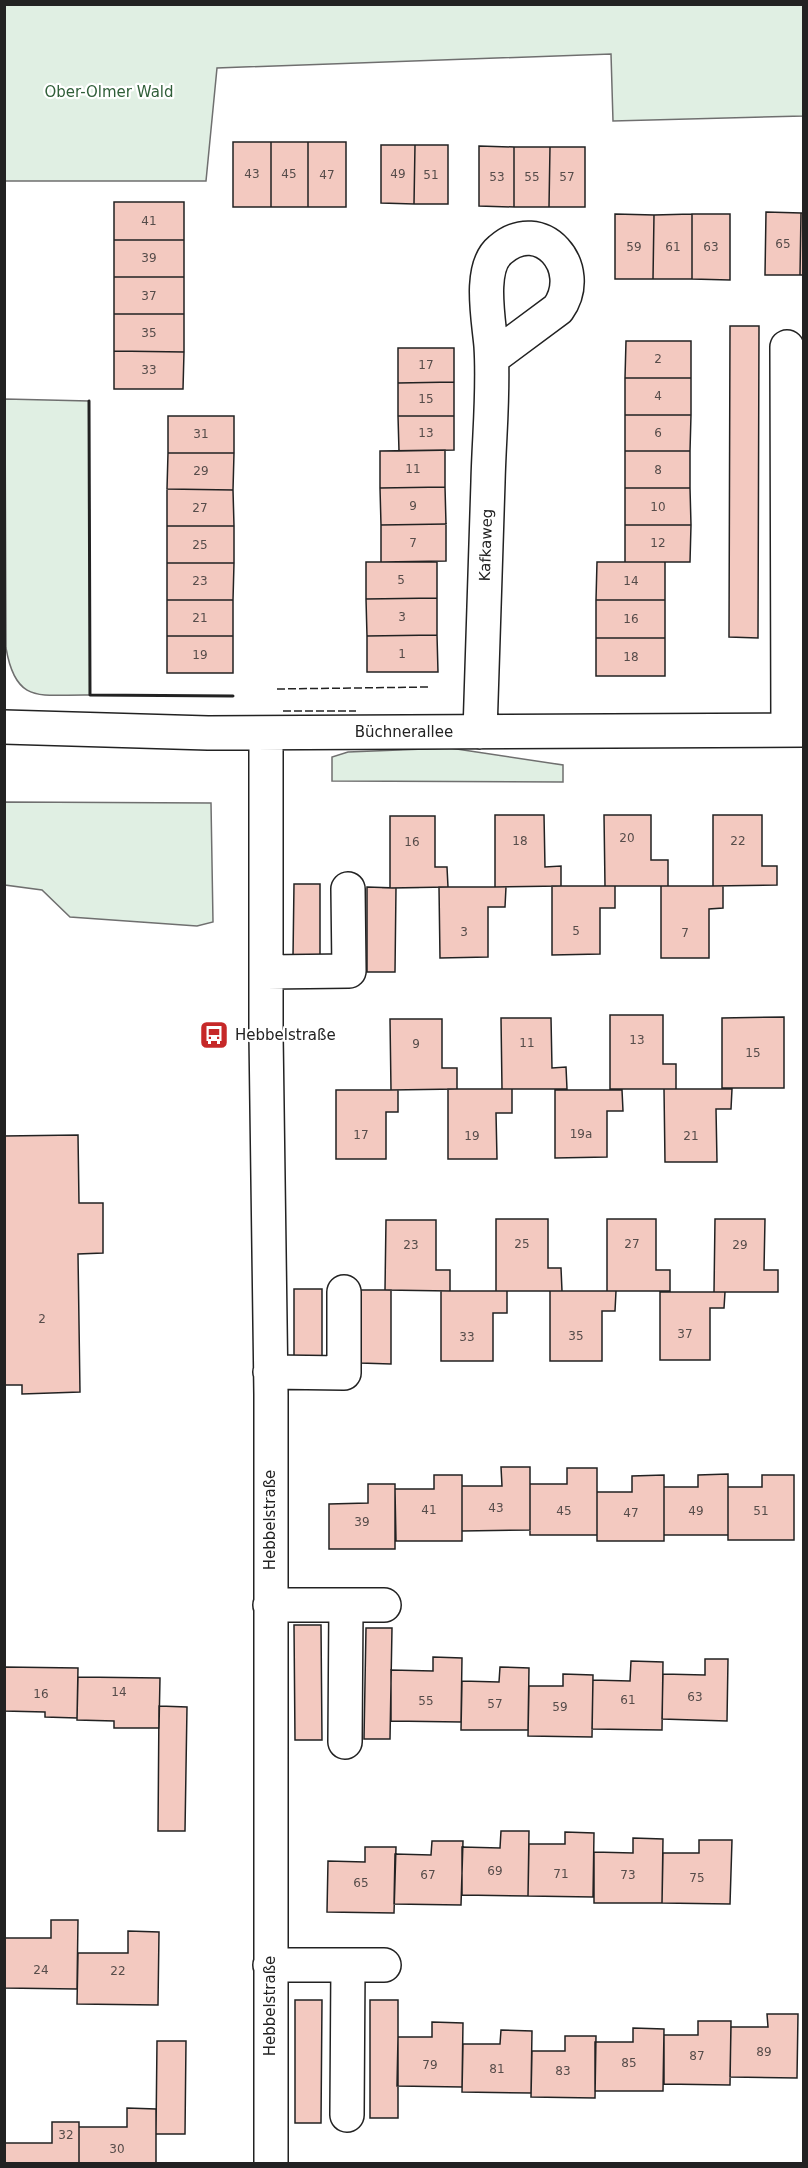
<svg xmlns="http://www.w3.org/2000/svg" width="808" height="2168" viewBox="0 0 808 2168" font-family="'DejaVu Sans',sans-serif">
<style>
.green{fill:#e0efe3;stroke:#6f6f6f;stroke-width:1.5}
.building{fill:#f3c9c0;stroke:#222;stroke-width:1.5}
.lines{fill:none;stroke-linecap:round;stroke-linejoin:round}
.minor-casing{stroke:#222;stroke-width:36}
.minor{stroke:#fff;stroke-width:33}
.fence{stroke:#222;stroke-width:1.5;stroke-dasharray:8 3;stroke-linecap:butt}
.wall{stroke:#222;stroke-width:3}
.labels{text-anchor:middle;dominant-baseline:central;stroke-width:4.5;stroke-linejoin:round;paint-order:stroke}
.number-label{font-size:12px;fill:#564c4a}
.park-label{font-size:15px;fill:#2f5e38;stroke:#fff}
.street-label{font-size:15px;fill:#222;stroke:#fff}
.poi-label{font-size:15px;fill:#222;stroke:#fff;text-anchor:start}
</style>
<rect width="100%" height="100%" fill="#fff"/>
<path class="green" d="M4,5H803V116L613,121L611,54L217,68L206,181H5Z
M5,399L89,401L90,695C41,694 16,706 6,648Z
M450,748L563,765V782L332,781V757L348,752Z
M5,802L211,803L213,922L197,926L70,917L42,890L5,885Z"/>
<path class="building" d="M233,142H271V207H233Z
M271,142H308V207H271Z
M308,142H346V207H308Z
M381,145H415L414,204L381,203Z
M415,145H448V204H414Z
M479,146L514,147V207L479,206Z
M514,147H550L549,207H514Z
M550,147H585V207H549Z
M114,202H184V240H114Z
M766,212L801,213L800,275H765Z
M801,213H804V275H800Z
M615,214L654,215L653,279H615Z
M692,214H730V280L692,279Z
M692,214V279H653L654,215Z
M114,240H184V277H114Z
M114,277H184V314H114Z
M114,314H184V352L114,351Z
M730,326H759L758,638L729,637Z
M626,341H691V378H625Z
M398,348H454V382L398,383Z
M114,351L184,352L183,389H114Z
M625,378H691V415H625Z
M454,382V416H398V383Z
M625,415H691L690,451H625Z
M168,416H234V453H168Z
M398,416H454V450L399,451Z
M445,450V487L380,488V451Z
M625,451H690V488H625Z
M168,453H234L233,490L167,489Z
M445,487L446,524L381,525L380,488Z
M625,488H690L691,525H625Z
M167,489L233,490L234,526H167Z
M446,524V561L381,562V525Z
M625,525H691L690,562H625Z
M167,526H234V563H167Z
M366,562H437V598L366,599Z
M597,562H665V600H596Z
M167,563H234L233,600H167Z
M437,598V635L367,636L366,599Z
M167,600H233V636H167Z
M596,600H665V638H596Z
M437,635L438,672H367V636Z
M167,636H233V673H167Z
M596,638H665V676H596Z
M495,815H544L545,867L561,866V886L495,887Z
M604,815H651V860H668V886H605Z
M713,815H762V866H777V885L713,886Z
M390,816H435V867H447L448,887L390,888Z
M294,884H320V957H293Z
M552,886H615V908H600V954L552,955Z
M661,886H723V908L709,909V958H661Z
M367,887L396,888L395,972H367Z
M439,887H506L505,907H488V957L440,958Z
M610,1015H663V1064H676V1089H610Z
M784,1017V1088H722V1018Z
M501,1018H551L552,1068L566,1067L567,1089H502Z
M390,1019H442V1068H457V1089L391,1090Z
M448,1089H512V1113H496L497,1159H448Z
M664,1089H732L731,1109H716L717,1162H665Z
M336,1090H398V1112H386V1159H336Z
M555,1090H622L623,1111H607V1157L555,1158Z
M78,1135L79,1203H103V1253L78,1254L80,1392L22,1394V1385H4V1136Z
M496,1219H548V1268H561L562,1291H496Z
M607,1219H656V1270H670V1291H607Z
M715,1219H765L764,1270H778V1292H714Z
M386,1220H436V1270H450V1291L385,1290Z
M294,1289H322V1362H294Z
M360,1290H391V1364L360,1363Z
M441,1291H507V1313H493V1361H441Z
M550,1291H616L615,1311H602V1361H550Z
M660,1292H725L724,1308H710V1360H660Z
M501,1467H530V1530L462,1531V1486H502Z
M567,1468H597V1535H530V1484H567Z
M728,1474V1535H664V1487H698V1475Z
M434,1475H462V1541H396L395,1489H434Z
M664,1475V1541H597V1492H632V1476Z
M762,1475H794V1540H728V1487H762Z
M368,1484H395V1549H329V1504L368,1503Z
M294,1625H321L322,1740H295Z
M366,1628H392L390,1739H364Z
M433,1657L462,1658L461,1722L391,1721V1670L433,1671Z
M705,1659H728L727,1721L662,1719L663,1674L705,1675Z
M631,1661L663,1662L662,1730L592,1729L593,1680L630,1681Z
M4,1667L78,1668L77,1718L45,1717V1712L4,1711Z
M500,1667L529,1668L528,1730H461L462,1681L499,1682Z
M563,1674L593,1675L592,1737L528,1736L529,1686H563Z
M78,1677L160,1678L159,1728H114V1721L77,1720Z
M159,1706L187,1707L185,1831H158Z
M501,1831H529L528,1896L462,1895V1847L500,1848Z
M565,1832L594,1833L593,1897L528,1896L529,1844H565Z
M633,1838L663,1839L662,1903H594V1852L633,1853Z
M699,1840H732L730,1904L662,1903L663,1853H699Z
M432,1841H463L461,1905L394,1904L395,1854L431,1855Z
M365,1847H396L394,1913L327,1912L328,1861L365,1862Z
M51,1920H78L77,1989L4,1988V1938H51Z
M128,1931L159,1932L158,2005L77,2004L78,1953H128Z
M295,2000H322L321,2123H295Z
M370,2000H398V2118H370Z
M767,2014H798L797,2078L730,2077L731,2027H768Z
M698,2021H731L730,2085L664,2084V2035H698Z
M432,2022L463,2023L462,2087L397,2086L398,2037H432Z
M633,2028L664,2029L663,2091H595V2042H633Z
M501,2030L532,2031L531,2093L462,2092L463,2044H500Z
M565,2036H596L595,2098L531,2097L532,2051H565Z
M157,2041H186L185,2134H156Z
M127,2108L156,2109V2164H79V2127H127Z
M52,2122H79V2164H4V2143H52Z"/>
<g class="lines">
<g class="minor-casing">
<path id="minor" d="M787,347L788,730
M4,727L208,733L804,730
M480,732C483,649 485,565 488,482C489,437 494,391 491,346C489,321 478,268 500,250C541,214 587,268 558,309L492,358
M266,733V1034L271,1394V2164
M267,972L349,971L348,889
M270,1372L344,1373V1292
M270,1605H384
M345,1742L346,1606
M270,1965H384
M347,2115L348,1965"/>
</g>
<use href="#minor" class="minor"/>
<path class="fence" d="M277,689L429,687
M283,711H356"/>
<path class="wall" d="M89,401L90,695L233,696"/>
</g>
<defs>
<g id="bus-square" transform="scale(1.5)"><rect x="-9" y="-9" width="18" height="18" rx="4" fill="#c62828" stroke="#fff"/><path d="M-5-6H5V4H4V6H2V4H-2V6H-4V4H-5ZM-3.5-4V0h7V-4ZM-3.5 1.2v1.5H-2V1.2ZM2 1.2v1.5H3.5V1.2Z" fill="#fff"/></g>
</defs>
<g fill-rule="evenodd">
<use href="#bus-square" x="214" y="1035"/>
</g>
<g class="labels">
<g class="number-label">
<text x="252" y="174">43</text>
<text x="289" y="174">45</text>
<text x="398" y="174">49</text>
<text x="327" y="175">47</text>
<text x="431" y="175">51</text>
<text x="497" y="177">53</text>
<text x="532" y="177">55</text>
<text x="567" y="177">57</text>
<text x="149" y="221">41</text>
<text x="783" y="244">65</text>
<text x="634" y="247">59</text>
<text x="673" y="247">61</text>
<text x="711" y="247">63</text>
<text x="149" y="258">39</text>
<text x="149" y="296">37</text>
<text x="149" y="333">35</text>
<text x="658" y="359">2</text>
<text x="426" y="365">17</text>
<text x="149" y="370">33</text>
<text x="658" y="396">4</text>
<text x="426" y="399">15</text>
<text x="426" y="433">13</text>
<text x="658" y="433">6</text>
<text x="201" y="434">31</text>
<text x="413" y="469">11</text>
<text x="658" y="470">8</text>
<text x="201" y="471">29</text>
<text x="413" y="506">9</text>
<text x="658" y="507">10</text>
<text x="200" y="508">27</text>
<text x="413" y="543">7</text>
<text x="658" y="543">12</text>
<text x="200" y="545">25</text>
<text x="401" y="580">5</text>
<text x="200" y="581">23</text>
<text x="631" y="581">14</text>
<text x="402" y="617">3</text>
<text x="200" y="618">21</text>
<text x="631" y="619">16</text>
<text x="402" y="654">1</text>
<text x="200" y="655">19</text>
<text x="631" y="657">18</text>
<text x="627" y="838">20</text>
<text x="520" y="841">18</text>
<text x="738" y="841">22</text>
<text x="412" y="842">16</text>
<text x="576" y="931">5</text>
<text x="464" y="932">3</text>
<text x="685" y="933">7</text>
<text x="637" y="1040">13</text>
<text x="527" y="1043">11</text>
<text x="416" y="1044">9</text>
<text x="753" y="1053">15</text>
<text x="581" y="1134">19a</text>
<text x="361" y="1135">17</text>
<text x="472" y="1136">19</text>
<text x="691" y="1136">21</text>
<text x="522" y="1244">25</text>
<text x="632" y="1244">27</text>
<text x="411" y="1245">23</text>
<text x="740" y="1245">29</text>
<text x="42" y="1319">2</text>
<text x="685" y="1334">37</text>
<text x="576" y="1336">35</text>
<text x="467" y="1337">33</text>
<text x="496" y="1508">43</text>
<text x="429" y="1510">41</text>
<text x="564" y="1511">45</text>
<text x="696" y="1511">49</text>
<text x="761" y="1511">51</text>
<text x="631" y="1513">47</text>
<text x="362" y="1522">39</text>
<text x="119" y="1692">14</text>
<text x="41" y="1694">16</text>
<text x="695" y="1697">63</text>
<text x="628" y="1700">61</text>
<text x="426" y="1701">55</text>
<text x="495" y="1704">57</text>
<text x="560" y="1707">59</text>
<text x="495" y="1871">69</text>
<text x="561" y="1874">71</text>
<text x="428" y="1875">67</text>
<text x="628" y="1875">73</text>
<text x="697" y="1878">75</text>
<text x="361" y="1883">65</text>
<text x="41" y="1970">24</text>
<text x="118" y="1971">22</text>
<text x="764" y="2052">89</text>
<text x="697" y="2056">87</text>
<text x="629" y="2063">85</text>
<text x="430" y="2065">79</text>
<text x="497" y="2069">81</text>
<text x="563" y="2071">83</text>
<text x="66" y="2135">32</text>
<text x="117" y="2149">30</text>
</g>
<g class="park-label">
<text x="109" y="92">Ober-Olmer Wald</text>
</g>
<g class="street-label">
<text transform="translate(486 545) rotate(-88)">Kafkaweg</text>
<text x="404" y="732">Büchnerallee</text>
<text transform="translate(270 1520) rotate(-90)">Hebbelstraße</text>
<text transform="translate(270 2006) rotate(-90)">Hebbelstraße</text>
</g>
<g class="poi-label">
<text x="235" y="1035">Hebbelstraße</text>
</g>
</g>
<rect width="808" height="2168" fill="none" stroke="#222222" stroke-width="12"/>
</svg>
